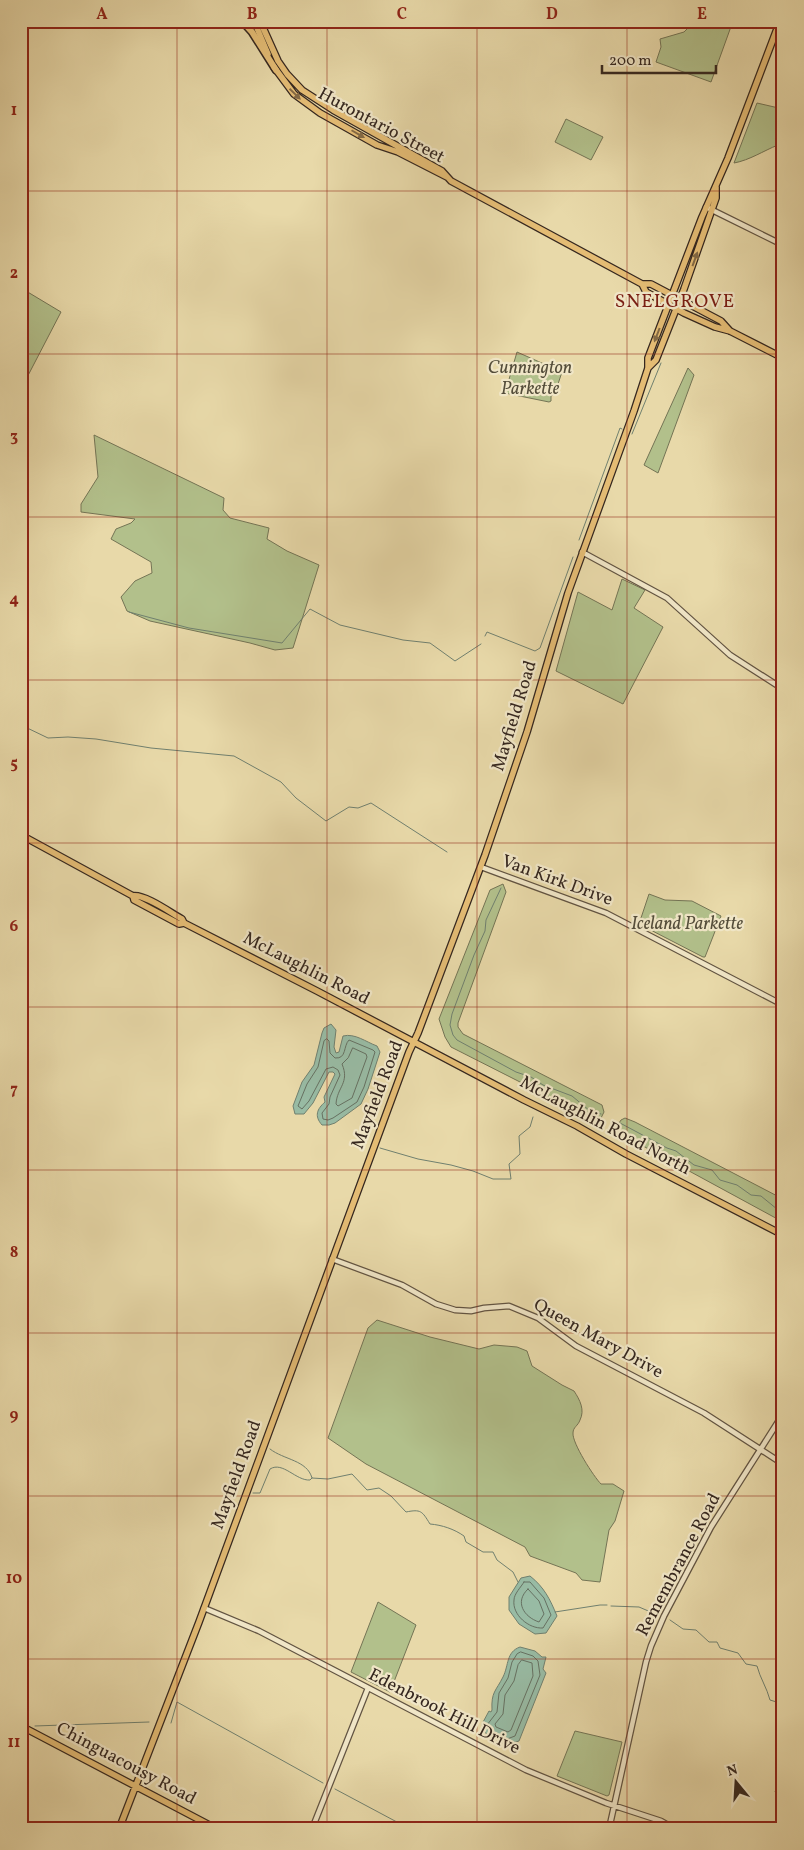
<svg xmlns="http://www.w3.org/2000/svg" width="804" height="1850" viewBox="0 0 804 1850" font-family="Vollkorn,serif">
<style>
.green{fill:#b2c08b;stroke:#747455}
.water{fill:#98bba4;stroke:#70806f}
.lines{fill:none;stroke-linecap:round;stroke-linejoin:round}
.shore{stroke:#667162;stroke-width:1}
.stream{stroke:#70806f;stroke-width:1}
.minor-casing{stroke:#625442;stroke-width:7}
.major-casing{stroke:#35271f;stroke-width:8}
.highway-casing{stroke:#35271f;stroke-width:9}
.minor{stroke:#f0e6c7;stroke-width:4.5}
.major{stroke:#e4bc74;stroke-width:5.5}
.highway{stroke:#e4bc74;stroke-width:6}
.oneway{fill:#846a45}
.grid{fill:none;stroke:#8f2418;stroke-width:1;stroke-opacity:0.55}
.labels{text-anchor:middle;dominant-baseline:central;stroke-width:4.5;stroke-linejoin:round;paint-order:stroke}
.street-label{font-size:18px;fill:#35271f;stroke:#f0e6c7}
.park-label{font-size:18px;font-style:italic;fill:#544d3a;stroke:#f0e6c7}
.neighbourhood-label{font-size:19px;letter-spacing:1px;fill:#7a1f14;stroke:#f0e6c7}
.neatline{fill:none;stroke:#8f2418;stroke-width:2}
.grid-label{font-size:16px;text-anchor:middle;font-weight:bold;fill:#8f2418}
</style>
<rect width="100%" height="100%" fill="#e8d9a9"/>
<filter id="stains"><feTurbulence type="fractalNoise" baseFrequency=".004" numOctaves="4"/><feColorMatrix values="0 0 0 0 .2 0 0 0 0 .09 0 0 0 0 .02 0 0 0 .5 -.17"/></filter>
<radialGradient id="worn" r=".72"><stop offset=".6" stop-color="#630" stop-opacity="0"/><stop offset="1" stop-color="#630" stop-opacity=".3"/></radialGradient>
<path class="green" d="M711,21H733L711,82L656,62L661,47L660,39L684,32L692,24Z
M757,103L783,109V144L780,143L778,145C763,151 750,160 734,163Z
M566,119L603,137L591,160L555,142Z
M21,288L61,312L21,389Z
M517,352L562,372L555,393L551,396V401L549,402L505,393Z
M688,368L694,375L658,473L644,465Z
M94,435L224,498L223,510L230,518L269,528L267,539L287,551L319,565L293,648L275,650L250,643L150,621L127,611L121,597L135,581L152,573L151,562L111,539L116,529L131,523L135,519L81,512V504L98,477Z
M622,579L645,590L634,608L663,627L623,704L556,671L578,592L612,610Z
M503,884L506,892L458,1023V1027L463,1034L602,1105L604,1112L601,1118L593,1119L451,1047L445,1037L439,1019L490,890Z
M649,894L665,900L692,901L721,916L705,957H703L639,924Z
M625,1118L635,1122L783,1199V1222L621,1134L617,1126L621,1120Z
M377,1320L430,1337L479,1349L494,1345L517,1347L527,1351L532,1366L562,1385L574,1391C580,1400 585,1410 580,1420C578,1426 573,1427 573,1433C572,1443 594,1477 601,1484H613L624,1491L615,1521L609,1530L600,1582L582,1580L576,1573L530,1556L525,1547L366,1464L328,1438L368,1328Z
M378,1602L416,1625L390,1692L351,1672Z
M575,1731L622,1742L609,1795L607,1796L557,1776Z
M783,1771V1795L775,1792Z"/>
<path class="water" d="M331,1024L336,1030L334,1047L336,1053L339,1052L343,1036C355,1033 366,1042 377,1046L380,1052L368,1089L361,1104L335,1123L329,1125H322C314,1116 317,1109 325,1102L324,1097L335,1074L333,1072H329L313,1103L304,1114H295L293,1106L302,1082L314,1065L322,1033L324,1028Z
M530,1576C544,1587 550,1599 557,1616L546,1633L535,1634L519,1624L509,1610V1597L521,1578Z
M520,1647L535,1651L542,1657H546L543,1669L546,1673L519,1741L506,1745L484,1732L482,1724L489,1711L491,1712L492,1710C491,1692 496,1691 503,1677C509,1665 506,1652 520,1647Z"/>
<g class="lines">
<path class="shore" d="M327,1039L329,1041L330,1053L335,1058C347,1059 343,1046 349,1040L373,1050L375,1052L364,1087L357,1102L333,1118L328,1120L323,1119L322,1113L329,1104L330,1097L340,1075L338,1070L333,1067L326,1069L309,1101L302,1109L298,1106L307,1084L318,1067L324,1041Z
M353,1048L366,1054L367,1057L352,1098L338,1106L336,1104C337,1087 350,1083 342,1064L348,1058Z
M524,1582H530L544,1598L551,1615L543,1628C529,1629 512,1615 514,1600C514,1594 521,1587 524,1582Z
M528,1589L539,1601L544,1614L539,1622C524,1617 514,1602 528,1589Z
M521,1652L533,1656L538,1661L540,1675L515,1736L507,1739L491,1731L487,1725L497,1712L499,1693L508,1678L512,1662L517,1654Z
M522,1660L532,1663L533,1676L511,1730L508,1732L496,1727L495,1724L503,1714L505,1695L514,1681L518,1665Z"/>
<path class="stream" d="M632,434L661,363
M579,540L620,428L622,429
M129,612L189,628L282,643L310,609L340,625L403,640L430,643L455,661L481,644
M485,636L487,632L535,651L540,648L573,557
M21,725L48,738L68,737L96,739L151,748L234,756L281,782L296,798L326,821L349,807L358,808L371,803L447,852
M501,888L486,920L485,931L474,955L452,1014L450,1025L453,1035L457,1040L516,1072L531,1077L543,1085L572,1096L590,1111L601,1114
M620,1123L667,1148L676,1151L694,1165L712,1170L720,1180L737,1185L751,1195L761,1196L783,1214
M380,1148L418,1159L451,1165L473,1171L493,1179H511L509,1164L520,1154L519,1136L530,1127L533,1117
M270,1449C284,1460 307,1460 312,1478L328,1479L352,1474L367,1490L379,1488L391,1496L406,1512C421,1509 422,1511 430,1524C442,1525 454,1529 464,1536L466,1542L483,1552H493L497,1560L513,1572L518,1582
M253,1493H260L270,1469C283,1461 296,1481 310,1480L312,1478
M611,1606L639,1607L653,1613
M555,1612L600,1605H607
M670,1620L683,1629L696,1630L709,1642H717L720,1648L738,1653L746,1664L757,1666C760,1678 767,1688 770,1700L783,1704
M171,1723L177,1702L323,1783
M35,1726L149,1722
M335,1789L410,1829"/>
<g class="minor-casing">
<path id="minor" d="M706,207L783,245
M582,552L667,598L730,655L783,689
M481,867L606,913L783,1005
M332,1259L402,1285L436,1304L455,1310L471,1311L484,1308L509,1306L538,1318L576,1346L704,1413L783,1464
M204,1608L259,1631L526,1770L606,1803L661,1821L675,1829
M312,1829L368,1688
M609,1829L646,1662L651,1646L664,1616L711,1527L783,1414"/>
</g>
<g class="major-casing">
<path id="major" d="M254,21L268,54
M260,21L278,61L287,74L302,90L333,110L442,171L451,181L642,284H651L721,321L730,331
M274,67L294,94L320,113L377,145L398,152L447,177
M642,284L646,292L684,313L715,327L730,331L783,358
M648,368L656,360L684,289L716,198V187
M21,835L133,896C145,894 171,913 182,919L184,923L317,991L524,1100L577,1126L626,1154L783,1235
M133,896L134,900L179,924L184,923
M21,1726L217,1829
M119,1829L199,1622L409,1052L418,1033L485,855L527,732L568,593L634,411L648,368V358L702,217L728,158L780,21"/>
</g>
<g class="highway-casing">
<path id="highway" d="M242,21L252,32L276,70"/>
</g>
<use href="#minor" class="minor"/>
<use href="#major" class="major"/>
<use href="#highway" class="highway"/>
</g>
<defs><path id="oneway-solid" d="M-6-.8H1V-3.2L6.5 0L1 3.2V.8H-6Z" transform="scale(1.25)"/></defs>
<g class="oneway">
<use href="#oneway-solid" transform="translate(295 94) rotate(44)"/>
<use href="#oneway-solid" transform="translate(358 134) rotate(30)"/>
<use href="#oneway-solid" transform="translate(695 259) rotate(-70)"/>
<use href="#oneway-solid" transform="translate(657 335) rotate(111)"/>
</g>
<path class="grid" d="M177,21V1829M327,21V1829M477,21V1829M627,21V1829M21,191H783M21,354H783M21,517H783M21,680H783M21,843H783M21,1007H783M21,1170H783M21,1333H783M21,1496H783M21,1659H783"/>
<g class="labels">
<g class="street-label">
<text transform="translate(381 126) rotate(28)">Hurontario Street</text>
<text transform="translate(515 716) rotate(-73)">Mayfield Road</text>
<text transform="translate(557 881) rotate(20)">Van Kirk Drive</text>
<text transform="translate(306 969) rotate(27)">McLaughlin Road</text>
<text transform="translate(378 1095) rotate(-69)">Mayfield Road</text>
<text transform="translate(605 1126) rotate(28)">McLaughlin Road North</text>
<text transform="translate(598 1339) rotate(29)">Queen Mary Drive</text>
<text transform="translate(237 1475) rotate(-70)">Mayfield Road</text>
<text transform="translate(679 1565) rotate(-62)">Remembrance Road</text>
<text transform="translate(444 1712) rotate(27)">Edenbrook Hill Drive</text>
<text transform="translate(126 1764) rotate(28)">Chinguacousy Road</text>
</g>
<g class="park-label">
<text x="530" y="368">Cunnington<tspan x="530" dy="21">Parkette</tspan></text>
<text x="687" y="924">Iceland Parkette</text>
</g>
<g class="neighbourhood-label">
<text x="675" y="302">SNELGROVE</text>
</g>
</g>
<rect width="804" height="1850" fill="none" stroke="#e8d9a9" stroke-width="55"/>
<g transform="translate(736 1782) rotate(342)" stroke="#f0e6c7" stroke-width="4" paint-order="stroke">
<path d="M0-4L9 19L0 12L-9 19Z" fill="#35271f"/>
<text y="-8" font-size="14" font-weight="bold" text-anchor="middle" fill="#35271f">N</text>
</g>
<path d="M602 65v8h114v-8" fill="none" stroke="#35271f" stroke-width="2.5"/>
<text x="609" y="65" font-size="15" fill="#35271f" stroke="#f0e6c7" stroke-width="4" paint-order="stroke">200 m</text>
<rect x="28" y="28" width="748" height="1794" class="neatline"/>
<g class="grid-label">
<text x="102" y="19">A</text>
<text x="252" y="19">B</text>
<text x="402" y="19">C</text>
<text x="552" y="19">D</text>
<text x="702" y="19">E</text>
<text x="14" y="115">1</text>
<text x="14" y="278">2</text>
<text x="14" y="441">3</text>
<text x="14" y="604">4</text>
<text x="14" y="768">5</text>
<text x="14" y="931">6</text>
<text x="14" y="1094">7</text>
<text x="14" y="1257">8</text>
<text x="14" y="1420">9</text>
<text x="14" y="1583">10</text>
<text x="14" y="1747">11</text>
</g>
<rect width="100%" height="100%" filter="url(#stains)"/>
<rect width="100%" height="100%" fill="url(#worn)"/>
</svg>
